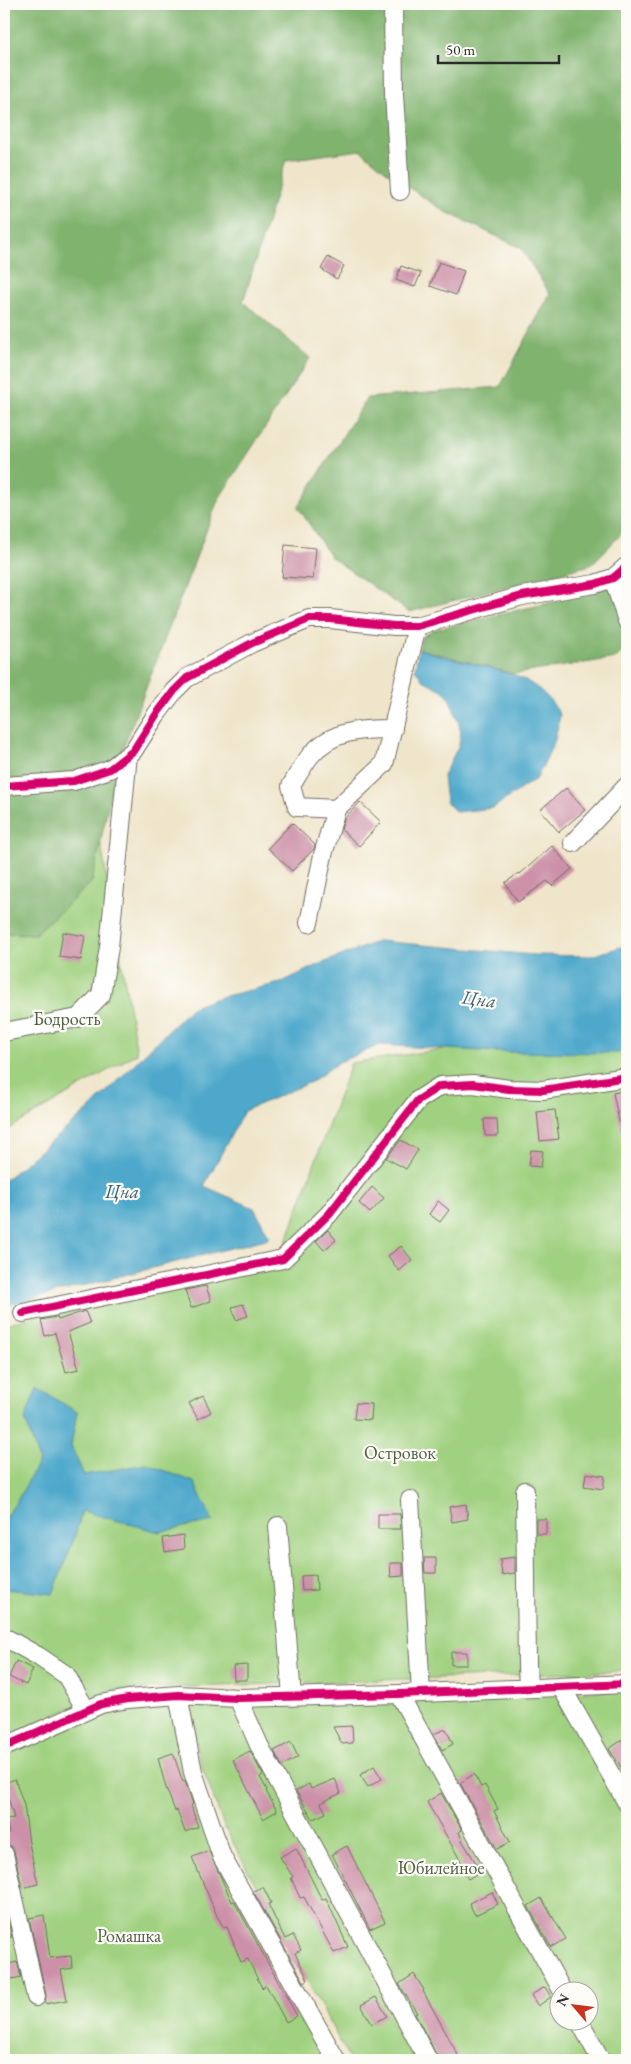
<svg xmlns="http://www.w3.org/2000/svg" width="631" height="2064" viewBox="0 0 631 2064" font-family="'EB Garamond',serif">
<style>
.green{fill:#a0d180;stroke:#667e56;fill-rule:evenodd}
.forest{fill:#80b36e;stroke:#566f4c}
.water{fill:#4da8cb;stroke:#3c6a7b}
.building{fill:#cc91a8}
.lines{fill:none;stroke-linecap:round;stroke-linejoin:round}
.minor-casing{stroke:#706c63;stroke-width:20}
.minor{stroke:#fff;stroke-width:18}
.cycleway-casing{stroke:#fdfcf7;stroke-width:11}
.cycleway{stroke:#d6006c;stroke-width:8}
.labels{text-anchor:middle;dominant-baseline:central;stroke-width:4.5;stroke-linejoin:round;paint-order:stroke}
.park-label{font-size:18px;fill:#4e5d44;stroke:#fdfcf7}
.water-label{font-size:19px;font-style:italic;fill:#395d6b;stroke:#fdfcf7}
</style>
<rect width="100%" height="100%" fill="#fdfcf7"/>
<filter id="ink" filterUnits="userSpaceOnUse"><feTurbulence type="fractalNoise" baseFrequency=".02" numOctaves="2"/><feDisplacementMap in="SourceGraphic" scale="10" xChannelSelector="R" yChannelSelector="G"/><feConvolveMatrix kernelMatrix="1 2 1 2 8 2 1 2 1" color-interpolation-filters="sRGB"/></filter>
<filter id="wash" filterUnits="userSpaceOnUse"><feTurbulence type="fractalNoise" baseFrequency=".0096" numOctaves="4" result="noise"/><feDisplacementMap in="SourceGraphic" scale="20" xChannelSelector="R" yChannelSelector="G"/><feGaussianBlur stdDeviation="1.12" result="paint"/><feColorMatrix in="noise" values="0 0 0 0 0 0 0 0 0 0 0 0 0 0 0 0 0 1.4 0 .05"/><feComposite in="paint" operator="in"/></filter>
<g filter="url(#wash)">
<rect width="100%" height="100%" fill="#efe5ca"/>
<path class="green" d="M4,832L99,833L137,1053L4,1132Z
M627,1022V1671L111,1690L4,1738V1324L280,1259L351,1063Z
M627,1690V2060H350L224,1826L198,1756L189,1704ZM558,1992H588V2022H558Z
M178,1707L213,1829L338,2060H4V1756L98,1715Z"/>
<path class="forest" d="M4,4H627V528L591,565L409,612L331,557L298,507L367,398L500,387L550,294L521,248L444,211L395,178L360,150L286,160L243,302L310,358L218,500L117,764L92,882L35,934L4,933Z
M627,578V647L616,658L514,674L419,649L422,637L433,630L570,598Z"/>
<path class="water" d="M419,649C436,654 453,659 471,663C509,673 540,678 560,715L555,740L537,778L493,808L456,812L446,802L443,776L459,745L461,732L458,720L448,695L442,690L423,680L415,669Z
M379,941L534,955L591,956L627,945V1053L499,1052L380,1045L339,1062L313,1081L244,1111L204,1186L254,1208L270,1238L4,1306V1179L10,1176L86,1112L191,1008L217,998L280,983L315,966Z
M37,1388L77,1412L71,1446L84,1475L147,1464L194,1482L213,1521L159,1532L82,1511L74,1539L53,1594L4,1589V1519L17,1501L39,1461L25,1419Z"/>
<g id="blocks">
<path class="building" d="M328,257L344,266L337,279L321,269Z
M439,262L464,271L456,295L430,286Z
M401,266L421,273L415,287L396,280Z
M285,545L316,548L313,579L282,577Z
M566,788L585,810L559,832L540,810Z
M360,802L381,822L359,846L341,829L344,819Z
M292,823L315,845L314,849L292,871L268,848Z
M552,846L572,869L552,886L547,881L518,902L505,883L519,873L520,874Z
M63,932L85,936L81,960L59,957Z
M627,1090V1130L621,1131L613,1093Z
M555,1110L559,1139L540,1141L537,1112Z
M484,1119H497L498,1136H485Z
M401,1140L418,1150L406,1169L386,1158Z
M531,1150L543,1151L541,1167L529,1166Z
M372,1187L384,1198L370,1213L359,1203Z
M438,1201L449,1210L440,1222L429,1214Z
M328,1230L336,1240L324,1250L316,1241Z
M401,1246L412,1260L399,1271L388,1256Z
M206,1286L211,1301L191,1308L185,1290Z
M243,1304L248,1316L236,1320L232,1307Z
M85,1311L90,1323L68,1332L79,1369L66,1372L55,1333L45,1336L41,1320L57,1317L58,1320Z
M203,1396L211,1412L198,1419L189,1403Z
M356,1403L372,1404L371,1420L354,1419Z
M586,1473L605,1476L603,1489L584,1486Z
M466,1504L468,1519L452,1522L449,1507Z
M378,1514H400L401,1529H378Z
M536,1519H546V1534H536Z
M183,1535L184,1549L165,1552L163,1538Z
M515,1557V1573L502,1575L500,1559Z
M424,1558H436V1573H425Z
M390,1563H403V1576L391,1577Z
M316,1575L317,1590L302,1591L301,1576Z
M451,1652H467V1665H451Z
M16,1661L33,1669L26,1685L9,1677Z
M247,1665V1680H234L233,1666Z
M352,1726L353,1743L342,1744L333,1727Z
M446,1729L453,1744L442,1750L433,1734Z
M622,1740L627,1747V1776L609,1749Z
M291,1742L298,1757L282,1766L274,1751Z
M250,1751L263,1775L260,1777L267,1790L266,1791L277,1811L263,1819L233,1760Z
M173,1753L183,1782L185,1781L193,1804L191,1805L198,1827L185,1832L177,1810L175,1811L166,1788L158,1758Z
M374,1766L382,1779L368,1787L360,1775Z
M474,1774L481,1787L485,1785L498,1809L494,1811L510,1842L497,1849L460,1783Z
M15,1779L24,1805L29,1843L38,1884L22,1888L14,1851L11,1846L4,1844V1834L9,1833L6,1819L14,1818L4,1783Z
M335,1779L341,1793L321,1803L326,1813L313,1819L296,1791L309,1784L311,1789Z
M441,1793L462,1830L459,1832L463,1842L481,1871L468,1879L460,1867L463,1865L427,1802Z
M347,1846L385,1922L370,1929L332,1854Z
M296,1848L322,1900L326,1898L348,1947L334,1953L304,1897L300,1898L291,1878L293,1877L280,1857Z
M209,1851L232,1902L234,1901L297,2016L286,2022L266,1985L262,1988L248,1959L241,1962L227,1927L224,1928L217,1916L192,1857Z
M263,1887L271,1903L268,1904L285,1939L293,1935L301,1950L295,1953L308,1980L304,1982L253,1891Z
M492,1892L498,1904L475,1915L469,1903Z
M541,1898L566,1939L551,1947L528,1906Z
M44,1915L50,1958L71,1956L72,1968L61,1970L67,2000L45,2004L46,1995L29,1918Z
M8,1922L12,1937L6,1938L4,1923Z
M17,1962L21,1977L8,1980L4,1965Z
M414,1974L424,1990L423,1991L458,2055L449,2060H439L415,2014L417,2013L399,1984Z
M545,1987L551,1997L538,2006L531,1995Z
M376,1997L387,2016L372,2024L361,2005Z"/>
</g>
</g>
<g filter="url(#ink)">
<use href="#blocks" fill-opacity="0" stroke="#706c63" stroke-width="1"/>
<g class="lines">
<g class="minor-casing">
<path id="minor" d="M393,4L394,94L400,191
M613,578L627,621
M393,729C362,729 331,730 310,756C303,765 297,776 291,786L297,807L336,809L384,764L417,626
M4,786L74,781L110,769L133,751L156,715L174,691L187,678L252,643L309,619H330L394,626H417L522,596L595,584L613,578L627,566
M573,843L627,786
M309,923L323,855L336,809
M4,1032L78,1018L101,995L109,947L128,755
M23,1313L283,1259L329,1214L418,1100L440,1086L473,1084L509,1089L543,1090L627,1077
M525,1491L527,1665L528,1688
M410,1500L421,1693
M278,1526L292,1697
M4,1637L38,1656L66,1675L86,1710
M562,1688L627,1803
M399,1694L563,1992
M178,1695L193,1772L222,1857L336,2060
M238,1698L259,1745L428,2060
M4,1747L101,1704L128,1699L178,1695L238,1698L399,1694L627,1684
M4,1854L36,1997
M580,2022L601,2060"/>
</g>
<use href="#minor" class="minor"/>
<g class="cycleway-casing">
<path id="cycleway" d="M4,786L74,781L110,769L133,751L156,715L174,691L187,678L252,643L309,619H330L394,626H417L522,596L595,584L613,578L627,566
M23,1313L283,1259L329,1214L418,1100L440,1086L473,1084L509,1089L543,1090L627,1077
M4,1747L101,1704L128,1699L178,1695L238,1698L399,1694L627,1684"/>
</g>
<use href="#cycleway" class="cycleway"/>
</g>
</g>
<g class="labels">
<g class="park-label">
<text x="67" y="1018">Бодрость</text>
<text x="400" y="1452">Островок</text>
<text x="441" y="1867">Юбилейное</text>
<text x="129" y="1935">Ромашка</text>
</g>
<g class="water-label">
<text transform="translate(479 999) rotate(7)">Цна</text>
<text x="122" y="1191">Цна</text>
</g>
</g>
<rect width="631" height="2064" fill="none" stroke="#fdfcf7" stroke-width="20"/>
<g transform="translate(574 2006) rotate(298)"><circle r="24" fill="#fdfcf7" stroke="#a9a8a5"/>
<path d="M0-4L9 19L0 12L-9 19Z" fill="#c8321e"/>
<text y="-8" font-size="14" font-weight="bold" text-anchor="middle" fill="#2b2b2b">N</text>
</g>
<path d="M438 55v8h121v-8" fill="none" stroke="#2b2b2b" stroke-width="2.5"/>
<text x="446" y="55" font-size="15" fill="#2b2b2b" stroke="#fdfcf7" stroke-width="4" paint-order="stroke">50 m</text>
</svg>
